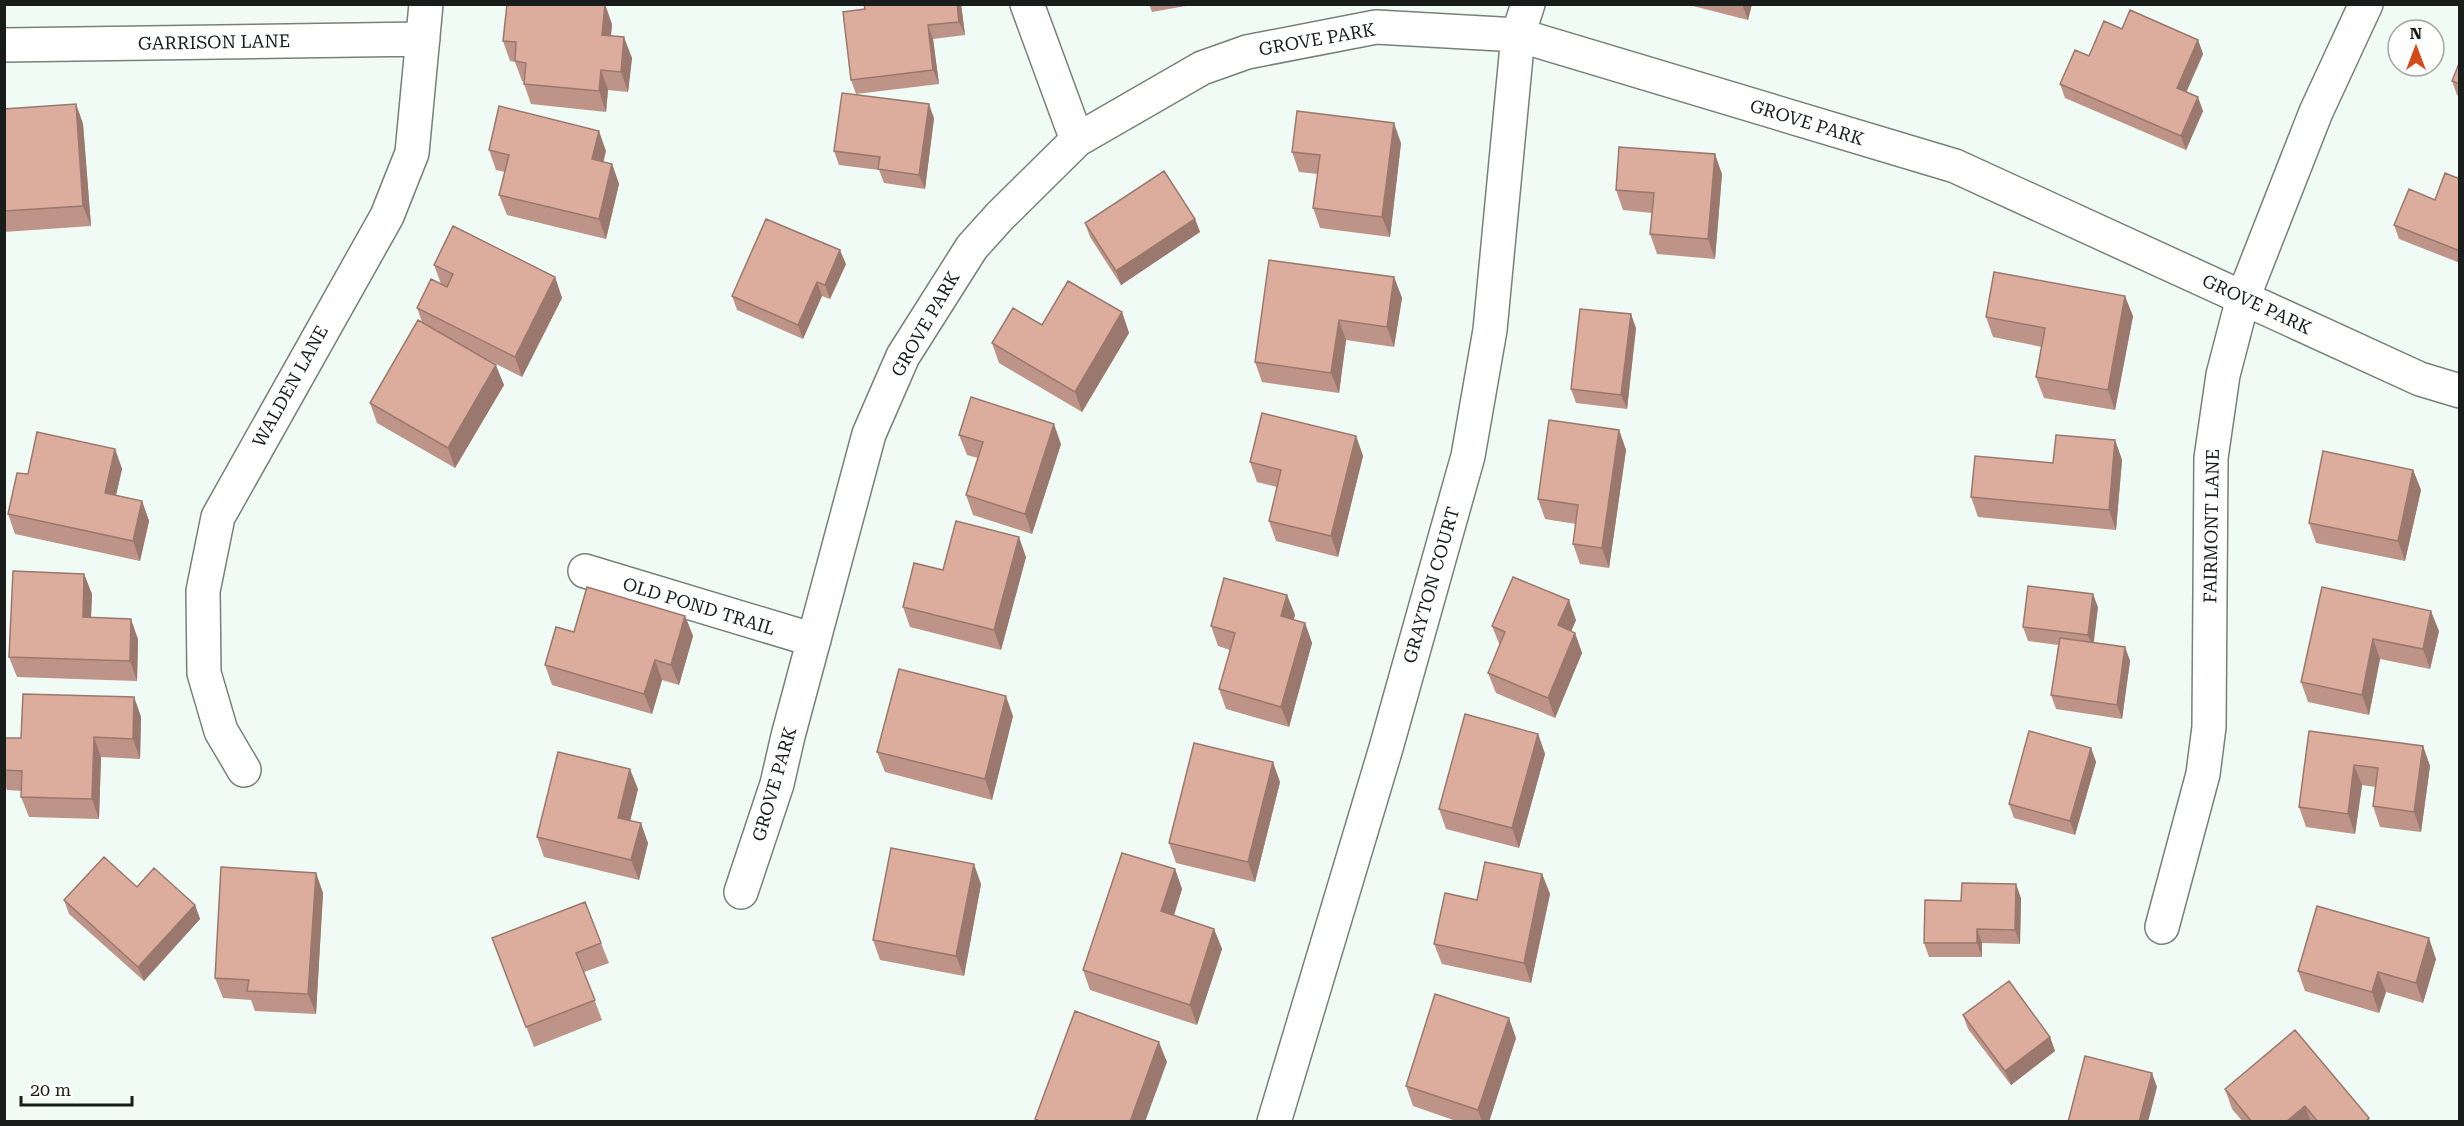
<svg xmlns="http://www.w3.org/2000/svg" width="2464" height="1126" viewBox="0 0 2464 1126" font-family="'Roboto Serif',serif">
<style>
.lines{fill:none;stroke-linecap:round;stroke-linejoin:round}
.minor-casing{stroke:#76817b;stroke-width:36}
.minor{stroke:#fff;stroke-width:33}
.wall{fill:#bd9487}
.shaded-wall{fill:#9a786e}
.building{fill:#dcac9d;stroke:#9a786e;stroke-width:1.5}
.labels{text-anchor:middle;dominant-baseline:central;stroke-width:4.5;stroke-linejoin:round;paint-order:stroke}
.street-label{font-size:18px;fill:#181c1a;stroke:#fff}
</style>
<rect width="100%" height="100%" fill="#effbf4"/>
<g class="lines">
<g class="minor-casing">
<path id="minor" d="M1027,4L1077,140
M4,45L423,39
M585,571L814,640
M244,770L221,731L204,673L203,591L218,517L387,216L412,153L426,4
M741,892L777,784L788,736L869,434L903,356L972,247L1000,216L1077,140L1202,68L1247,52L1376,27L1518,35L1955,166L2420,379L2460,391
M2162,927L2203,774L2209,727L2211,458L2223,375L2243,298L2316,112L2366,4
M1274,1122L1386,748L1468,456L1490,330L1518,35L1528,4"/>
</g>
<use href="#minor" class="minor"/>
</g>
<path class="wall" d="M864,4H961L965,35L933,39L939,84L856,94L851,80L865,9Z
M1149,4H1197L1152,12Z
M1685,4H1752L1748,20Z
M612,24L611,36L632,58L628,92L608,90L606,112L531,104L524,84V82L522,81L515,62L510,61L503,41Z
M2198,40L2203,54L2186,92L2203,111L2186,150L2065,98L2060,84L2089,56Z
M2460,61V96L2457,95L2452,81Z
M76,104L83,124L91,226L4,232V109Z
M934,118L925,189L884,183L879,170L839,165L834,151Z
M1401,143L1390,237L1320,228L1313,208L1318,174L1299,172L1292,152Z
M489,150L606,151L603,162L612,164L619,184L606,239L507,215L499,195L505,172L496,170Z
M1722,174L1715,259L1657,254L1650,234L1652,213L1623,210L1616,190Z
M2460,179V263L2399,239L2394,225L2435,200Z
M1195,219L1200,232L1121,285L1090,237L1085,223Z
M846,264L830,299L822,296L803,339L737,310L732,296Z
M434,265L555,277L562,298L522,377L488,360L504,385L455,468L377,423L370,403L422,322L417,308L441,284Z
M1394,277L1402,298L1394,347L1346,340L1339,393L1262,382L1255,362Z
M1122,312L1129,333L1082,412L999,363L992,343L1042,325Z
M2133,316L2115,410L2044,398L2036,377L2042,347L1993,337L1986,317Z
M1636,328L1627,409L1576,403L1571,389Z
M1619,430L1626,450L1609,568L1580,564L1573,544L1576,524L1545,519L1538,499Z
M959,435L1061,444L1032,534L973,515L966,495L978,458L967,455Z
M1356,436L1363,456L1338,557L1276,541L1269,521L1277,487L1257,482L1250,462Z
M2115,440L2122,460L2116,530L1978,517L1971,497L2053,463Z
M115,449L122,469L116,495L142,501L149,521L140,561L15,534L8,514L28,474Z
M2413,470L2421,490L2405,561L2316,543L2309,523Z
M1026,557L1001,650L910,627L903,607L943,570Z
M84,574L92,594L91,618L138,639L137,681L17,677L9,657Z
M2322,587L2439,631L2430,669L2380,659L2369,715L2308,702L2301,682Z
M1287,595L1295,615L1293,620L1305,623L1312,643L1289,727L1226,709L1219,689L1230,650L1218,646L1211,626Z
M2098,607L2093,642L2125,647L2130,661L2122,719L2056,709L2051,695L2058,645L2028,641L2023,627Z
M685,616L693,636L679,685L662,680L652,714L552,685L545,665L574,632Z
M1576,620L1571,631L1575,633L1582,653L1555,718L1496,693L1488,673L1500,646L1492,626Z
M134,697L141,717L140,759L101,757L99,819L29,817L21,797L22,791L7,790L4,782V738H21Z
M1013,716L992,800L885,772L877,752Z
M2309,731L2423,746L2430,766L2421,832L2380,827L2373,806L2375,787L2362,785L2355,834L2306,827L2299,807Z
M1538,734L1545,754L1519,848L1446,829L1439,809Z
M2091,748L2096,762L2075,835L2014,818L2009,804Z
M1280,782L1255,882L1176,863L1169,843Z
M638,789L630,821L648,843L639,880L544,857L537,837Z
M1175,869L1182,889L1174,916L1214,929L1222,949L1197,1025L1090,990L1083,970Z
M316,873L323,893L316,1014L255,1011L251,1000L223,998L215,978Z
M1542,874L1550,894L1531,983L1442,964L1434,944L1477,900Z
M981,884L964,976L880,960L873,940Z
M2021,898L2020,944L1982,943V957H1929L1924,943L1961,901Z
M64,900L195,905L200,919L144,981L69,914Z
M601,943L609,963L584,972L602,1020L534,1047L500,958Z
M2436,959L2423,1003L2386,992L2379,1013L2305,991L2298,971Z
M1963,1015L2050,1037L2055,1051L2011,1085L1968,1029Z
M1516,1038L1489,1122H1459L1413,1106L1406,1086Z
M2225,1089L2369,1118L2370,1122H2243L2232,1109Z"/>
<path class="shaded-wall" d="M605,4L612,24L609,55L602,35Z
M957,4H961L965,35L959,22Z
M1742,4H1752L1748,20Z
M928,25L933,39L939,84L933,70Z
M624,37L632,58L628,92L621,72Z
M2198,40L2203,54L2182,102L2177,88Z
M601,70L608,90L606,112L599,91Z
M2198,97L2203,111L2186,150L2181,136Z
M76,104L83,124L91,226L83,206Z
M929,104L934,118L925,189L919,175Z
M1394,123L1401,143L1390,237L1382,217Z
M599,131L606,151L599,179L592,159Z
M1715,154L1722,174L1715,259L1708,239Z
M612,164L619,184L606,239L599,219Z
M1195,219L1200,232L1121,285L1116,271Z
M840,250L846,264L830,299L825,285Z
M555,277L562,298L522,377L515,357Z
M1394,277L1402,298L1394,347L1387,327Z
M817,282L822,296L803,339L798,325Z
M2125,296L2133,316L2115,410L2108,390Z
M1122,312L1129,333L1082,412L1075,392Z
M1631,314L1636,328L1627,409L1621,395Z
M1339,320L1346,340L1339,393L1331,373Z
M496,365L504,385L455,468L448,448Z
M1054,424L1061,444L1032,534L1025,514Z
M1619,430L1626,450L1609,568L1602,548Z
M1356,436L1363,456L1338,557L1331,536Z
M2115,440L2122,460L2116,530L2109,510Z
M115,449L122,469L112,513L105,493Z
M2413,470L2421,490L2405,561L2398,541Z
M142,501L149,521L140,561L133,541Z
M1019,537L1026,557L1001,650L994,630Z
M84,574L92,594L90,638L83,617Z
M2093,594L2098,607L2093,649L2088,635Z
M1287,595L1295,615L1289,636L1281,616Z
M1569,600L1576,620L1565,646L1558,625Z
M2431,611L2439,631L2430,669L2423,649Z
M685,616L693,636L679,685L671,665Z
M131,619L138,639L137,681L130,661Z
M1305,623L1312,643L1289,727L1281,707Z
M1575,633L1582,653L1555,718L1548,698Z
M2373,639L2380,659L2369,715L2362,695Z
M2125,647L2130,661L2122,719L2117,705Z
M655,660L662,680L652,714L644,694Z
M1006,696L1013,716L992,800L985,779Z
M134,697L141,717L140,759L133,739Z
M1538,734L1545,754L1519,848L1512,828Z
M94,737L101,757L99,819L92,799Z
M2423,746L2430,766L2421,832L2414,812Z
M2091,748L2096,762L2075,835L2070,821Z
M1273,762L1280,782L1255,882L1248,862Z
M2354,765L2362,785L2355,834L2348,814Z
M630,769L638,789L626,838L618,818Z
M641,823L648,843L639,880L631,860Z
M974,864L981,884L964,976L956,956Z
M1175,869L1182,889L1168,932L1161,911Z
M316,873L323,893L316,1014L308,994Z
M1542,874L1550,894L1531,983L1524,963Z
M2016,884L2021,898L2020,944L2015,930Z
M195,905L200,919L144,981L138,967Z
M1214,929L1222,949L1197,1025L1190,1005Z
M1977,929L1982,943V957L1977,943Z
M2429,938L2436,959L2423,1003L2416,983Z
M2378,972L2386,992L2379,1013L2372,992Z
M1509,1018L1516,1038L1489,1122H1482L1478,1110Z
M2050,1037L2055,1051L2011,1085L2005,1071Z
M1159,1042L1167,1062L1145,1122H1130Z
M2152,1073L2157,1087L2148,1122H2139Z
M2305,1106L2311,1122H2286Z"/>
<path class="building" d="M507,4H605L602,35L624,37L621,72L601,70L599,91L524,84L526,63L515,61L516,42L503,41Z
M864,4H957L959,22L928,25L933,70L851,80L843,12L865,9Z
M2130,10L2198,40L2177,88L2198,97L2181,136L2060,84L2075,50L2089,56L2104,21L2122,29Z
M2460,61V84L2452,81Z
M842,93L929,104L919,175L878,169L880,157L834,151Z
M76,104L83,206L4,211V109Z
M499,106L599,131L592,159L612,164L599,219L499,195L509,155L489,150Z
M1297,111L1394,123L1382,217L1313,208L1320,155L1292,152Z
M1619,147L1715,154L1708,239L1650,234L1654,193L1616,190Z
M1164,171L1195,219L1116,271L1085,223Z
M2445,173L2460,179V251L2394,225L2409,189L2435,200Z
M766,219L840,250L825,285L817,282L798,325L732,296Z
M453,226L555,277L515,357L417,308L431,279L447,287L453,274L434,265Z
M1269,260L1394,277L1387,327L1339,320L1331,373L1255,362Z
M1994,272L2125,296L2108,390L2036,377L2045,328L1986,317Z
M1068,281L1122,312L1075,392L992,343L1013,308L1042,325Z
M1580,309L1631,314L1621,395L1571,389Z
M418,320L496,365L448,448L370,403Z
M971,397L1054,424L1025,514L966,495L983,442L959,435Z
M1262,413L1356,436L1331,536L1269,521L1281,470L1250,462Z
M1549,420L1619,430L1602,548L1573,544L1578,505L1538,499Z
M37,432L115,449L105,493L142,501L133,541L8,514L17,473L28,474Z
M2056,435L2115,440L2109,510L1971,497L1975,456L2053,463Z
M2323,451L2413,470L2398,541L2309,523Z
M956,521L1019,537L994,630L903,607L914,563L943,570Z
M13,571L84,574L83,617L131,619L130,661L9,657Z
M1513,577L1569,600L1558,625L1575,633L1548,698L1488,673L1505,632L1492,626Z
M1224,578L1287,595L1281,616L1305,623L1281,707L1219,689L1235,633L1211,626Z
M2028,586L2093,594L2088,635L2023,627Z
M587,587L685,616L671,665L655,660L644,694L545,665L556,627L574,632Z
M2322,587L2431,611L2423,649L2373,639L2362,695L2301,682Z
M2060,638L2125,647L2117,705L2051,695Z
M899,669L1006,696L985,779L877,752Z
M23,694L134,697L133,739L94,737L92,799L21,797L22,771L4,770V738H21Z
M1465,714L1538,734L1512,828L1439,809Z
M2029,731L2091,748L2070,821L2009,804Z
M2309,731L2423,746L2414,812L2373,806L2378,768L2354,765L2348,814L2299,807Z
M1194,743L1273,762L1248,862L1169,843Z
M558,752L630,769L618,818L641,823L631,860L537,837Z
M891,848L974,864L956,956L873,940Z
M1122,853L1175,869L1161,911L1214,929L1190,1005L1083,970Z
M104,857L137,887L154,868L195,905L138,967L64,900Z
M1485,862L1542,874L1524,963L1434,944L1445,893L1477,900Z
M221,867L316,873L308,994L247,991L249,980L215,978Z
M1962,883L2016,884L2015,930L1977,929V943H1924L1925,900L1961,901Z
M585,902L601,943L576,953L595,1000L526,1027L492,938Z
M2317,906L2429,938L2416,983L2378,972L2372,992L2298,971Z
M2009,981L2050,1037L2005,1071L1963,1015Z
M1435,994L1509,1018L1478,1110L1406,1086Z
M1075,1011L1159,1042L1130,1122H1042L1035,1119Z
M2295,1030L2369,1118L2365,1122H2318L2305,1106L2286,1122H2252L2225,1089Z
M2085,1056L2152,1073L2139,1122H2068Z"/>
<g class="labels">
<g class="street-label">
<text transform="translate(1317 39) rotate(-10)">GROVE PARK</text>
<text transform="translate(214 42) rotate(-1)">GARRISON LANE</text>
<text transform="translate(1807 122) rotate(17)">GROVE PARK</text>
<text transform="translate(2257 304) rotate(25)">GROVE PARK</text>
<text transform="translate(925 324) rotate(-60)">GROVE PARK</text>
<text transform="translate(290 386) rotate(-61)">WALDEN LANE</text>
<text transform="translate(2211 526) rotate(-89)">FAIRMONT LANE</text>
<text transform="translate(1431 585) rotate(-74)">GRAYTON COURT</text>
<text transform="translate(699 606) rotate(17)">OLD POND TRAIL</text>
<text transform="translate(774 784) rotate(-74)">GROVE PARK</text>
</g>
</g>
<rect width="2464" height="1126" fill="none" stroke="#181c1a" stroke-width="12"/>
<g transform="translate(2416 48)"><circle r="28" fill="#ffffff" stroke="#a3a4a3" stroke-width="1.5"/>
<path d="M0-4.5L10 22L0 15L-10 22Z" fill="#d34b1d"/>
<text y="-9" font-size="16" font-weight="bold" text-anchor="middle" fill="#181c1a">N</text>
</g>
<path d="M21 1096v9h111v-9" fill="none" stroke="#181c1a" stroke-width="3"/>
<text x="30" y="1096" font-size="18" fill="#181c1a" stroke="#ffffff" stroke-width="4.5" paint-order="stroke">20 m</text>
</svg>
